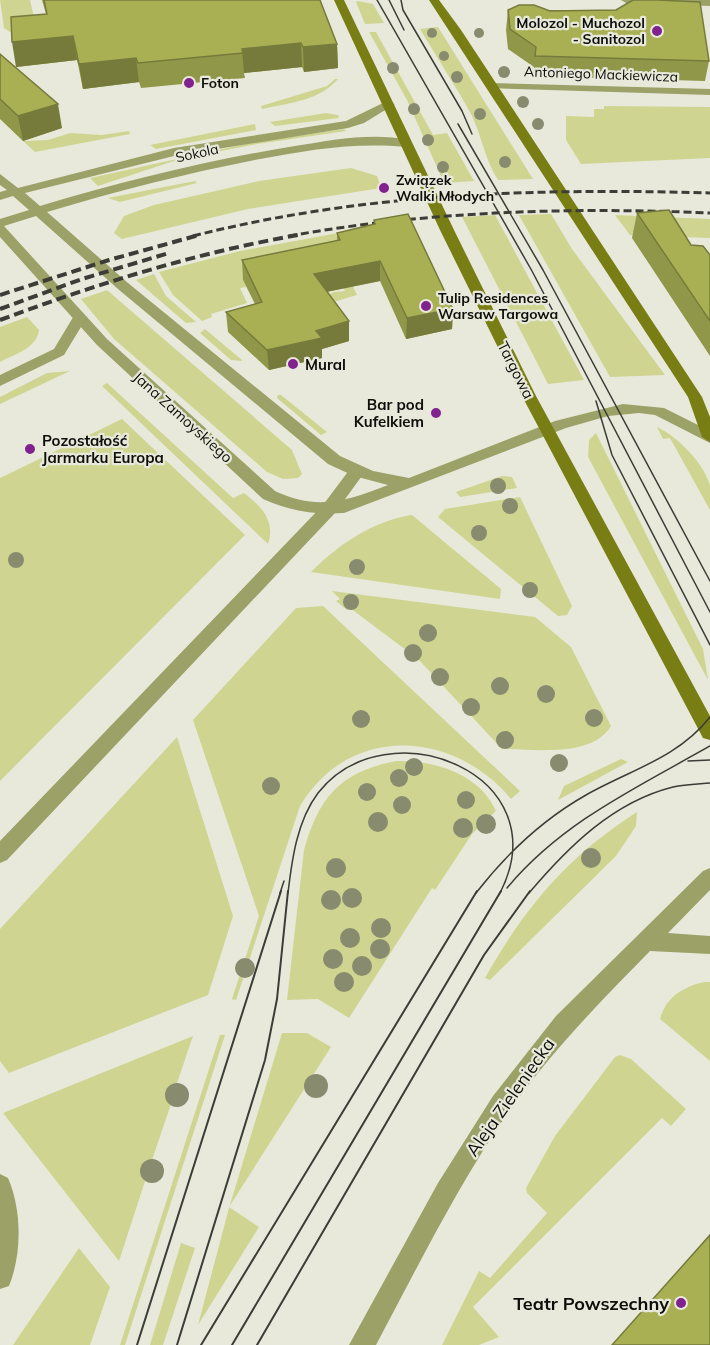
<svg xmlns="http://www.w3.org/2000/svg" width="710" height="1345" viewBox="0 0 710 1345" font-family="Mulish,sans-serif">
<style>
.green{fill:#cfd591}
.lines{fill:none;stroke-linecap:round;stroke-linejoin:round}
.service{fill:#9ca167;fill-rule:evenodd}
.minor{fill:#9ca167;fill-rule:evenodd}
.tertiary{fill:#9ca167;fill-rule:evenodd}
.secondary{fill:#797e14;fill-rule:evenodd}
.tram-far1{stroke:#3c3d36;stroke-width:1.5}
.tram{stroke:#3c3d36;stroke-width:2}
.rail-far1{stroke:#3c3d36;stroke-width:3;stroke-dasharray:8 4;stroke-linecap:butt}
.rail{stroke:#3c3d36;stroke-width:4;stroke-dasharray:10 5;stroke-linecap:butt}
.tree{fill:#898b6f}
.wall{fill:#919748}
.shaded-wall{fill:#767b3b}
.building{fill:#a9b054;stroke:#767b3b;stroke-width:1.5}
.poi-dot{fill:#81238e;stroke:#e8e9db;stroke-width:2}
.labels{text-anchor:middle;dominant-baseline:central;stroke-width:4.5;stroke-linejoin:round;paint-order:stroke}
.far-poi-label{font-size:14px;font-weight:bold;fill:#0e0e0a;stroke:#e8e9db;text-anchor:start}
.far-street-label{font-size:14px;fill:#0e0e0a;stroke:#e8e9db}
.poi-label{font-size:15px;font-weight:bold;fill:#0e0e0a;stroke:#e8e9db;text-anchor:start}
.street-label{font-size:15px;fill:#0e0e0a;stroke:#e8e9db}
.near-street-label{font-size:18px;fill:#0e0e0a;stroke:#e8e9db}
.near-poi-label{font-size:18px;font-weight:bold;fill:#0e0e0a;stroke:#e8e9db;text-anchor:end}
</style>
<rect width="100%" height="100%" fill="#e8e9db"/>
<path class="green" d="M0,0H30L39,39L10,32L4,28Z
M358,1L373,4L384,23L365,24L356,2Z
M438,27L533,179L498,180C485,160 482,137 472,116C456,86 437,58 420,29Z
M369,32H376L433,135L447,133L474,181L444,183L407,100Z
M335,79H338C320,100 291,103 262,109L261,106L327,86Z
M604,106L710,107V158L581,164L566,140V116L594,117V109H604Z
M326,113L338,115L339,118L275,126L270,122Z
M255,124L256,130L156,149L150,145Z
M344,129L346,131L257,144L180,159L98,186L90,178L250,143Z
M129,131L130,134L35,152L23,141L48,140L70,133L102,135Z
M351,168L377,176L381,188L248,209L122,239L114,233L124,216L154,205L259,181Z
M195,181L197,183L120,202L108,198Z
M551,214L572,249L665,375L610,377L519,215Z
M495,215L584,380L548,384L462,217Z
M615,215L710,219V238L630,235Z
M376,226L341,261L357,295L282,317L334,292L345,291L329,262L243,280L246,287L240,288L247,303L211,314L212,317L202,321L173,295L159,272L240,251Z
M154,274L166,296L196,322L186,323L136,280Z
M107,290L292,450L302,474L298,478L283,479L267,472L114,339L81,299Z
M27,317L39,330C37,348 15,354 0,362V327Z
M205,329L242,360V361L231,360L200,333Z
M70,371L0,404V397L47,373Z
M107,383L233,498L244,493C261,506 276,521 268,544L102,386Z
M278,395H281L327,432L321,435L277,398Z
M122,419L245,535L0,781V478Z
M657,427C677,436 705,464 710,486C710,493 710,503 710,510L670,438L663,439Z
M596,433L703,649L708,680L588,457L589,440Z
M502,476L512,477L517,488L460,497L456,492Z
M520,497L572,606L567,615L558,616L438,517L445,509Z
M412,515L501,589L500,599L311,572C339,544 373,521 412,515Z
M332,591L535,617L571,647L611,726C592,758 534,749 502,749L418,659L350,608L347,610L336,601L340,599Z
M323,606L520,791L511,799C453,729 349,724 300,806L236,1000L232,999L259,916L193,720L296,608Z
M177,737L233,916L208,995L9,1073L0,1061V929Z
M621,759L628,762L558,800L564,786Z
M396,761C433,760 479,773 496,811L472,834L435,890L432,888L349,1018L318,999L287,1000L304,850C319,797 340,772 396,761Z
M637,812L636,826L616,856L490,980L485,978C525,907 568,856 637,812Z
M704,982H710V1061L660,1019C666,997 683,987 704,982Z
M282,1033H307L331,1047L229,1207L259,1227L198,1325L229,1208Z
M220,1035H225L125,1345H120Z
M193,1036L175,1089L182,1091L178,1101H172L151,1163L159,1165L155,1176L147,1175L119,1261L3,1113Z
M620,1055L631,1059L686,1109L671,1126L662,1118L473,1307L499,1337L479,1345H442L479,1271L490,1278L547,1213L527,1193L526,1188L555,1136L615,1057Z
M181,1243L195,1248L163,1345H150Z
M79,1248L110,1287L90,1345H13Z"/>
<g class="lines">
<path class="service" d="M80,313L87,317L64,355L0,386V375L54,349L75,314Z
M356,468L364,473L335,513L7,860L0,863V841L323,505L350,469Z
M0,1174L8,1178C22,1210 22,1254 9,1286L0,1289Z"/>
<path class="minor" d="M491,83L710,89V95L487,88V84Z"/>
<path class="tertiary" d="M621,0H710V6L626,3Z
M385,102L395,104L364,123L348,128L174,156L25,193L40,206C124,181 209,160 295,146C331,140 373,132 409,140V146L405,147C356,142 308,150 260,159C188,173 117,191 47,212L128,283L340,456L373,471L409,478L555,421L623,404L664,408L710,431V443L655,415L639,413L608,416L566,428L344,513C315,515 290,511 263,499L97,345L0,237V219L29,210L13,196L0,200V192L7,190L0,185V174L18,188L174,148L346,121ZM36,216L118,289L328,464L354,476L388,485C347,501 317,511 275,491L107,339L4,226Z
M710,868V890L668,933L710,936V954L650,951C600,1002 551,1052 509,1111C458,1185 418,1266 376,1345H349L438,1183L493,1096L556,1016L703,871Z"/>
<path class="secondary" d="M334,0H344L454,230L536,396L710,716V740L703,738L522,396L440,230Z
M429,0H439L461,30L702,397L710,417V442L702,437L688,397Z"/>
<path class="tram-far1" d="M377,0L532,271L710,612
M389,0L404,30
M401,0L403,10L462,111L472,134
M458,124L543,270L710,581
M596,401L612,455L710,645
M688,761L710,760
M507,888C562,822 636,788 710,746
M280,893L284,881
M288,893C292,859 297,821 318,793C387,705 561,774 500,893
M476,893C507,853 542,820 586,795C630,770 678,758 710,717
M529,893C568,847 613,802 673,787C685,784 698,784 710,783"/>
<path class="tram" d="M137,1345L281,891
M177,1345L265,1060L277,999L288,891
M201,1345L477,891
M232,1345L501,891
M257,1345L484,955L530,891"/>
<path class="rail-far1" d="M193,236C363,193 535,188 710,193
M289,236C429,211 568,207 710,213"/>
<path class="rail" d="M0,295L109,260L199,235
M0,309L82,279L169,253
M0,320C97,284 195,253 298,235"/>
</g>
<g class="tree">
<circle cx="432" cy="33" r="5"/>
<circle cx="479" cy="33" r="5"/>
<circle cx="444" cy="56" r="5"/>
<circle cx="393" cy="68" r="6"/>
<circle cx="504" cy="72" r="6"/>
<circle cx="457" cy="77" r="6"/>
<circle cx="523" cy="102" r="6"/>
<circle cx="414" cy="109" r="6"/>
<circle cx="480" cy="114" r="6"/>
<circle cx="538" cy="124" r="6"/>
<circle cx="428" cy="140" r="6"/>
<circle cx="505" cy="162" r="6"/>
<circle cx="443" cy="167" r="6"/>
<circle cx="498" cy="486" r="8"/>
<circle cx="510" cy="506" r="8"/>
<circle cx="479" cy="533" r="8"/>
<circle cx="16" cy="560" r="8"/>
<circle cx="357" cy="567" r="8"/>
<circle cx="530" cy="590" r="8"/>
<circle cx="351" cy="602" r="8"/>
<circle cx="428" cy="633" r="9"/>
<circle cx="413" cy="653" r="9"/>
<circle cx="440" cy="677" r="9"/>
<circle cx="500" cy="686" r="9"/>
<circle cx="546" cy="694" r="9"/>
<circle cx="471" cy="707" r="9"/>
<circle cx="594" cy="718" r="9"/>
<circle cx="361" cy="719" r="9"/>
<circle cx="505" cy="740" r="9"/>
<circle cx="559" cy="763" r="9"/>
<circle cx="414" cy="767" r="9"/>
<circle cx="399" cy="778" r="9"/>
<circle cx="271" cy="786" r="9"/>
<circle cx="367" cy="792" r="9"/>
<circle cx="466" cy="800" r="9"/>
<circle cx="402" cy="805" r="9"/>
<circle cx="378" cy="822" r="10"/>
<circle cx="486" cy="824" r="10"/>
<circle cx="463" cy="828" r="10"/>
<circle cx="591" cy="858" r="10"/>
<circle cx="336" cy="868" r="10"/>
<circle cx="352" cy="898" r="10"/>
<circle cx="331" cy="900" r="10"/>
<circle cx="381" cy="928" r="10"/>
<circle cx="350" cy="938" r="10"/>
<circle cx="380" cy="949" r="10"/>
<circle cx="333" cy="959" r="10"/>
<circle cx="362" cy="966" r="10"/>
<circle cx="245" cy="968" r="10"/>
<circle cx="344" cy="982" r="10"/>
<circle cx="316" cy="1086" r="12"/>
<circle cx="177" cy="1095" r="12"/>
<circle cx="152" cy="1171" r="12"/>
</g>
<path class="wall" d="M42,0H320L337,44L338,68L304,72L302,67L244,73L245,78L141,88L139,82L83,89L77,60L16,67L46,14Z
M508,10H616L709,61L705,81L533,76L534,67L508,49L506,30Z
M0,54L62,128L23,141L0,119Z
M637,213L691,245L710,255V356L632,238Z
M374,220L453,309L452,329L406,339L380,281L327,292L349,341L322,349V358L269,370L228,332L226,312L255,304L243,280L242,260L337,241V233L374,224Z"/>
<path class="shaded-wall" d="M73,36L77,60L16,67L12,42Z
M301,43L302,67L244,73L242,49Z
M337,44L338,68L304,72L303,47Z
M136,58L139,82L83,89L79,64Z
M58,104L62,128L23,141L18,116Z
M380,261V281L315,294L314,274Z
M453,309L452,329L406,339L407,318Z
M349,321V341L322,349V358L269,370L267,350L316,331Z"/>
<path class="building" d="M44,0H320L337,44L303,47L301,43L242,49L243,53L138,63L136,58L79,64L73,36L12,42L11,17L47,14Z
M633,0H657L700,2L709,61L535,56L536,47L510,29L508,10L519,5H534L550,11L616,10Z
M0,54L58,104L18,116L0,99Z
M669,210L691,245L703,246L710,255V321L637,213Z
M408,214L453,309L407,318L380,261L314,274L349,321L316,331L322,338L267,350L226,312L262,302L242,260L340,240L337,233L375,224L374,220Z
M710,1235V1345H612Z"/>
<g class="poi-dot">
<circle cx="657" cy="31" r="6"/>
<circle cx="189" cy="83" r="6"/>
<circle cx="384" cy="188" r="6"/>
<circle cx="426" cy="306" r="6"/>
<circle cx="293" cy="364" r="6"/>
<circle cx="436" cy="413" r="6"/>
<circle cx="30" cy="449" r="6"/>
<circle cx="681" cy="1303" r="6"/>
</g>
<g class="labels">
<g class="far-poi-label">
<text x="645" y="23" text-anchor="end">Molozol - Muchozol<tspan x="645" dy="16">- Sanitozol</tspan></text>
<text x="201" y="83">Foton</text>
<text x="396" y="180">Związek<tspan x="396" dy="16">Walki Młodych</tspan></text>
<text x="438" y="298">Tulip Residences<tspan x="438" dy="16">Warsaw Targowa</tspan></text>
</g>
<g class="far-street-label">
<text transform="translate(601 74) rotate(2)">Antoniego Mackiewicza</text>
<text transform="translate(197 153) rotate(-12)">Sokola</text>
</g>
<g class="poi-label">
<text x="305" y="364">Mural</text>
<text x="424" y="404" text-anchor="end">Bar pod<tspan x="424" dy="17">Kufelkiem</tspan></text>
<text x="42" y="440">Pozostałość<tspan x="42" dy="17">Jarmarku Europa</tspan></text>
</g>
<g class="street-label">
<text transform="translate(516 370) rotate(63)">Targowa</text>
<text transform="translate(183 417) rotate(42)">Jana Zamoyskiego</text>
</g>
<g class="near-street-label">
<text transform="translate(510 1097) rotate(-55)">Aleja Zieleniecka</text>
</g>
<g class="near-poi-label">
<text x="669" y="1303">Teatr Powszechny</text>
</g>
</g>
</svg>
